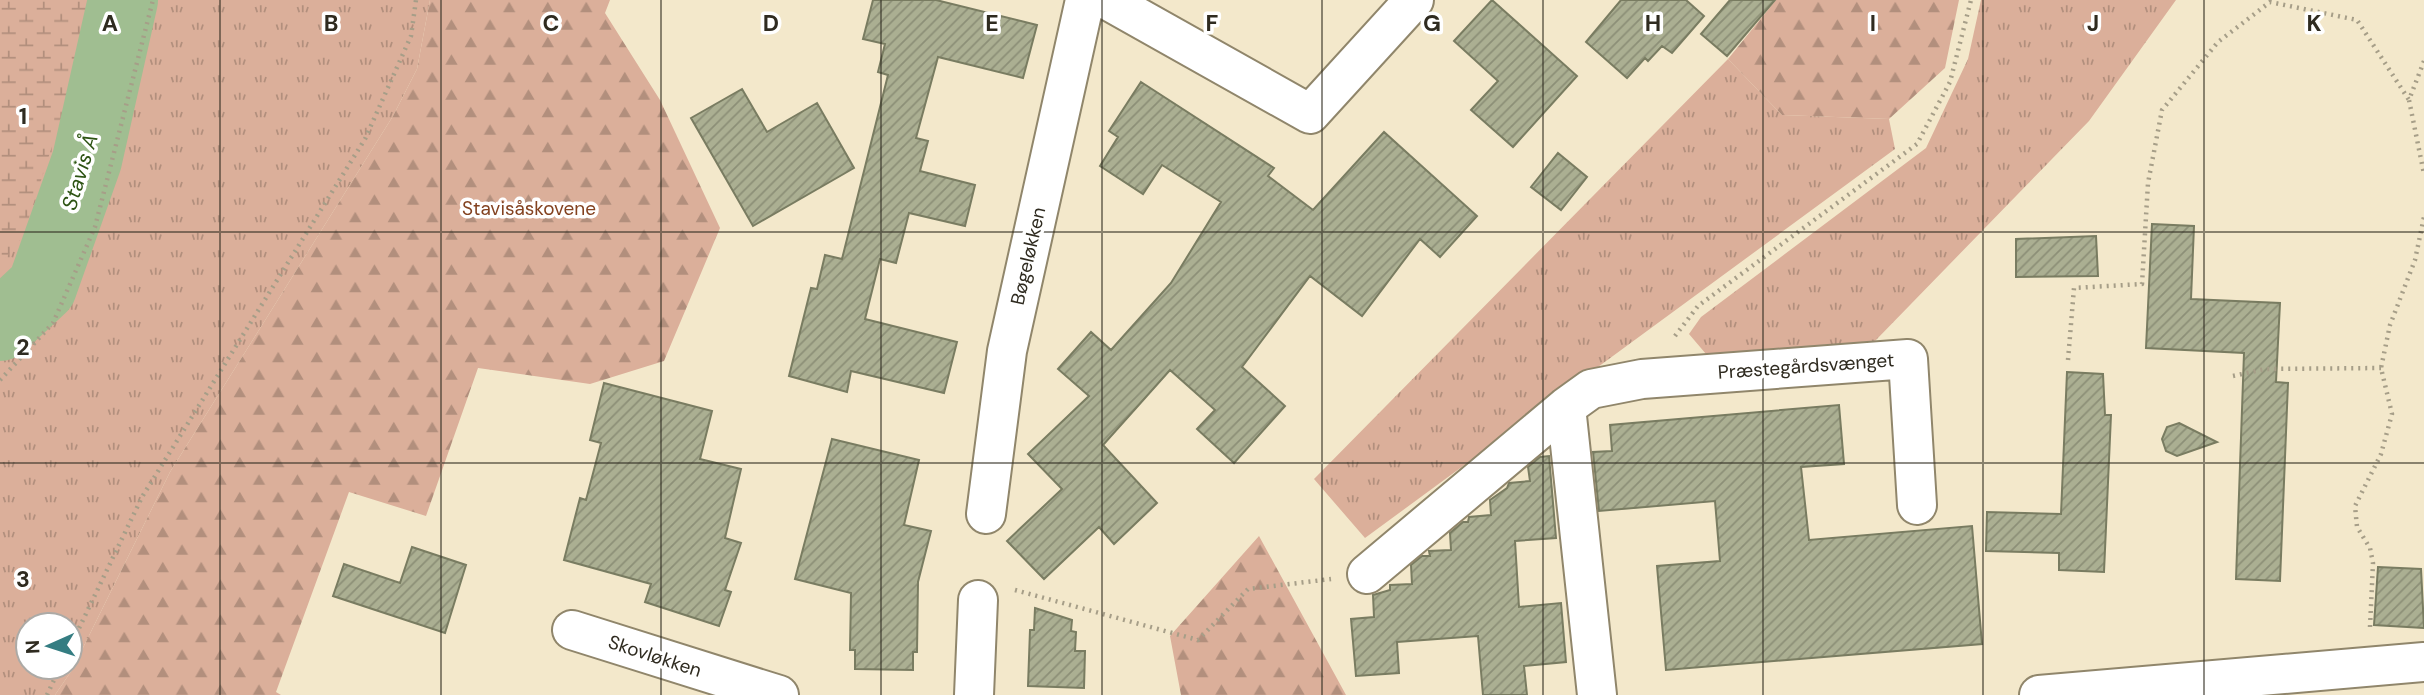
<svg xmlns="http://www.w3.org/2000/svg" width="2424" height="695" viewBox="0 0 2424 695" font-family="'DM Sans',sans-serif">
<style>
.grass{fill:url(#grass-tufts);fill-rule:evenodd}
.forest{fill:url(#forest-firs)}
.wetland{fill:url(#wetland-marsh)}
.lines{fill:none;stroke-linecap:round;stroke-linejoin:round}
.river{stroke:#a0be91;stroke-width:70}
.building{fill:url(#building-hatch);stroke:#797c61;stroke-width:2}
.minor-casing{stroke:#90866b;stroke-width:42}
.path{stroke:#a69e88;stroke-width:4.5;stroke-dasharray:2 5;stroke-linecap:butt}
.minor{stroke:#fff;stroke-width:38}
.grid{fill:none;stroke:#2f2b20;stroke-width:2;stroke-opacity:0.55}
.labels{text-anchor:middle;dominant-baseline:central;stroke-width:7;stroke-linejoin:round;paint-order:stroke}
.park-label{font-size:19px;fill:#834220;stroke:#fff}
.street-label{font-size:19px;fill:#2f2b20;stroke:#fff}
.water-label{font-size:21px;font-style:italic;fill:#2d5313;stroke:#fff}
.grid-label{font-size:23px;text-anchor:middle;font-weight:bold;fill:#2f2b20;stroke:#fff;stroke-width:7;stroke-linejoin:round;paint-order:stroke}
</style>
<defs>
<pattern id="grass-tufts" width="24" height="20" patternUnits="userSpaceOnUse" patternTransform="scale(1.75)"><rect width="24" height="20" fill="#dbaf9a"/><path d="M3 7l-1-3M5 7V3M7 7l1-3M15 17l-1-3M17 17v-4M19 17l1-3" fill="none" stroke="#b28f7d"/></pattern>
<pattern id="forest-firs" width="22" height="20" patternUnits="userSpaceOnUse" patternTransform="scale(1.75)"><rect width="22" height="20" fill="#dbaf9a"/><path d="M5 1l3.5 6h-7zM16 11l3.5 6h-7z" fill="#b28f7d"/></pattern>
<pattern id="wetland-marsh" width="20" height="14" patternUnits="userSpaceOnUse" patternTransform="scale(1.75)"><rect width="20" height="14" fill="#dbaf9a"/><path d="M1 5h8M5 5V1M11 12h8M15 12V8" fill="none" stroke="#b28f7d"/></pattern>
<pattern id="building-hatch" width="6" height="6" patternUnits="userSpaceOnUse" patternTransform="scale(1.75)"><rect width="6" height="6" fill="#abaf92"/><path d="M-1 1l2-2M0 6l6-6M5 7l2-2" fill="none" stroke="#8c8f77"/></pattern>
</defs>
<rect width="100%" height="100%" fill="#f3e8cb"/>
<path class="grass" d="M0,0H430L417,69L393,116L170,472L72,670L55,695H0ZM28,625H70V667H28Z
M1981,0H2176L2089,121L1875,341L1706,354L1689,334L1701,317L1926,148L1968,59Z
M1728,59L1782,115L1889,119L1895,149L1365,538L1314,479Z"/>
<path class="forest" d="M430,0H610L605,13L660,100L720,228L664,361L590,384L478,368L426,516L349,492L276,692L281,695H55L72,670L170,472L393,116L417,69Z
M1776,0H1959L1945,68L1889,119L1782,115L1728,59Z
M1259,536L1346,695H1181L1170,636Z"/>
<path class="wetland" d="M0,0H96L88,35L23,236L0,265Z"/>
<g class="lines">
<path class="river" d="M0,326L42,287L87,160L123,0"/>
</g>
<path class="building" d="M873,0H936L1037,25L1023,78L938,57L916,138L928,141L920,171L975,185L965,226L909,213L896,263L880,259L865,319L957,342L944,393L851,371L847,392L789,376L811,288L817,289L825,255L842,259L888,75L878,72L885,44L863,39Z
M1492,0L1577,76L1513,147L1471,110L1498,81L1454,41Z
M1621,0H1686L1704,16L1672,53L1662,46L1648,61L1645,58L1627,78L1586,42Z
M1730,0H1775L1727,56L1701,34Z
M1141,82L1274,168L1268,176L1313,210L1384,132L1477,216L1440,257L1420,239L1362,316L1310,276L1242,367L1285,406L1234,463L1197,429L1215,410L1170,370L1103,445L1157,503L1114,544L1099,527L1044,579L1007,541L1062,489L1028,454L1089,396L1058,369L1091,332L1111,350L1171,283L1221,202L1162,165L1143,194L1100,166L1118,137L1109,131Z
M742,89L767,132L817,103L854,168L753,226L691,118Z
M1558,153L1587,177L1561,210L1531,187Z
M2152,224L2194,226L2191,299L2280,303L2276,382L2288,383L2280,581L2236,579L2244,353L2146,348Z
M2096,236L2098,276L2016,277V239Z
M2067,372L2103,374L2105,415H2111L2104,572L2059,570V553L1986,551L1987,512L2061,514Z
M604,383L712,411L700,459L741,469L725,538L741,543L725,590L731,592L719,626L645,602L651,584L564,560L580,498L586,500L601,443L590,440Z
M1839,405L1844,464L1801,467L1809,540L1972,526L1982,644L1666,670L1657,566L1720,561L1715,501L1599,511L1593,452L1612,451L1610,425Z
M2179,423L2217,442L2177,456L2166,451L2162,439L2167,427Z
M832,439L919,460L904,525L931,531L918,582L917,652H913V670L855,669V650H850L851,593L795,579Z
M1549,456L1556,538L1515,541L1519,607L1561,603L1566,662L1524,666L1527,695H1483L1478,636L1397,642L1399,673L1356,676L1351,619L1374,617L1373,595L1390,590V585L1412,584L1411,565L1422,556H1430L1429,551L1451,550L1450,533L1463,522H1468L1469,517L1491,515L1490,500L1507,488L1509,483L1530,481L1528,467L1540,457Z
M412,547L466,565L445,633L333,596L344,564L400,583Z
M2378,567L2421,569L2424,628L2374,625Z
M1035,608L1072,620L1071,631L1076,632L1075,651H1085L1084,688L1028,686L1030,630H1034Z"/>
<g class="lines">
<g class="minor-casing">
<path id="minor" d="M1107,0L1310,114L1414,0
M1566,407L1597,695
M986,514L1007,351L1085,0
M1367,574L1566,407L1591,389L1642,379L1908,359L1917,505
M572,630L779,695
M974,695L978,600
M2039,695L2424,662"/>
</g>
<path class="path" d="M2424,61L2409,100L2424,174
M1675,336L1698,306L1917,144L1950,82L1971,0
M2068,360L2074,288L2142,284L2148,183L2162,110L2218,42L2270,2L2357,20L2409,100
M2233,376L2265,369L2381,368
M0,380L53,323L95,227L153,0
M1015,590L1198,640L1248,589L1331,579
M2370,627L2373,563L2370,548L2357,527L2355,506L2381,454L2392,414L2381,368L2390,325L2415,260L2424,217
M70,647L142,497L365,139L411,36L416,0
M47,695L60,667"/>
<use href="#minor" class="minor"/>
</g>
<path class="grid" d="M220,0V695M441,0V695M661,0V695M881,0V695M1102,0V695M1322,0V695M1543,0V695M1763,0V695M1983,0V695M2204,0V695M0,232H2424M0,463H2424"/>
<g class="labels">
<g class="park-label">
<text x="529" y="208">Stavisåskovene</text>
</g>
<g class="street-label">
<text transform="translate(1028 256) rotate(-77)">Bøgeløkken</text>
<text transform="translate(1806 366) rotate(-4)">Præstegårdsvænget</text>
<text transform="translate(655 656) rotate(18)">Skovløkken</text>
</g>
<g class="water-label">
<text transform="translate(80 172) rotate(-73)">Stavis Å</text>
</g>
</g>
<g class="grid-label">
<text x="110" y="31">A</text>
<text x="331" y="31">B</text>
<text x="551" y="31">C</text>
<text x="771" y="31">D</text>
<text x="992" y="31">E</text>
<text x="1212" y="31">F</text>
<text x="1432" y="31">G</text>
<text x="1653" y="31">H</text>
<text x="1873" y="31">I</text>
<text x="2093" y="31">J</text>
<text x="2314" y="31">K</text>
<text x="23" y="124">1</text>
<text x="23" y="355">2</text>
<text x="23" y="587">3</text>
</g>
<g transform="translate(49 646) rotate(267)"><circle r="33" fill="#ffffff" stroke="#acaaa6" stroke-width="2"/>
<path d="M0-5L12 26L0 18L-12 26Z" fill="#347d82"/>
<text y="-10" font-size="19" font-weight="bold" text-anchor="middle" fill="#2f2b20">N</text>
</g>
</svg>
